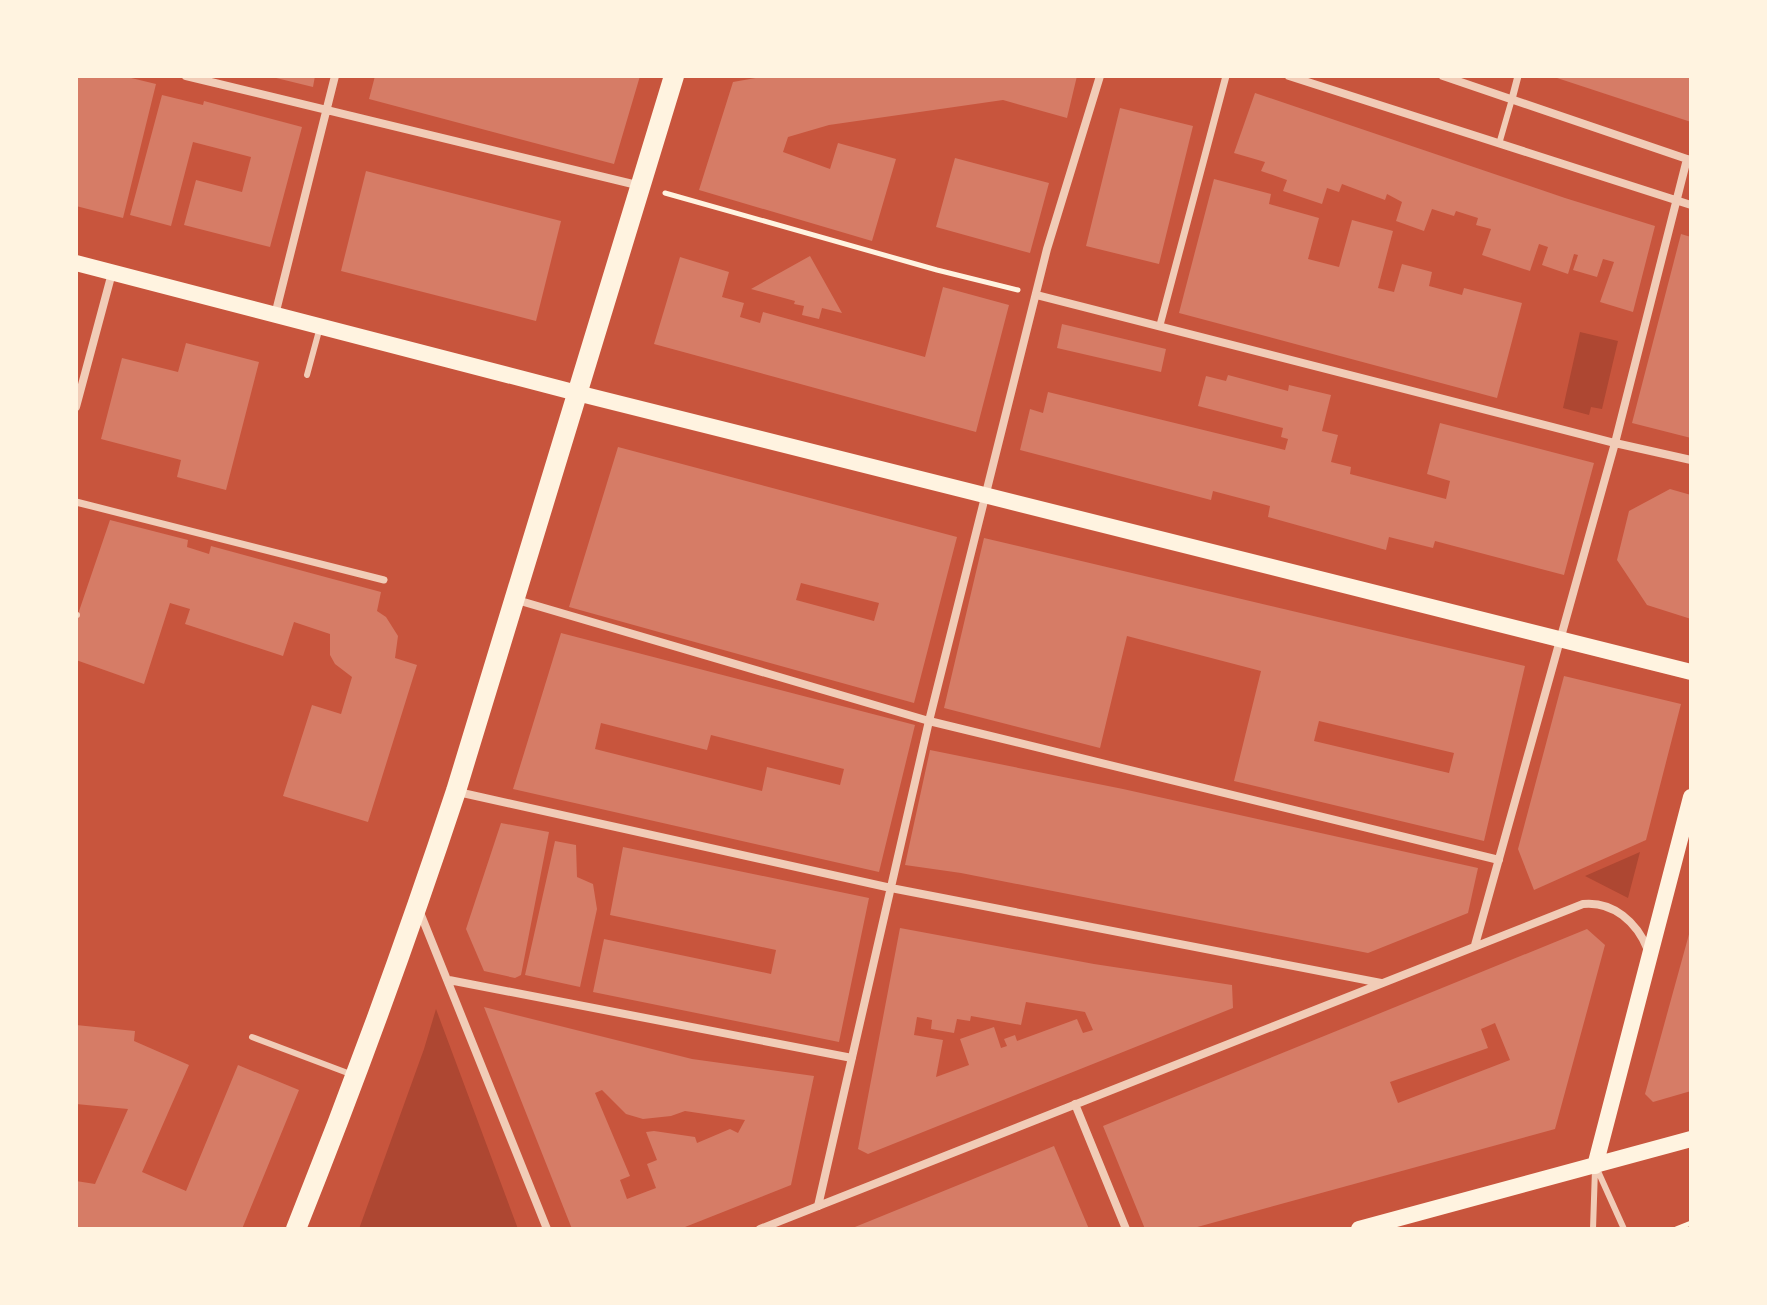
<svg xmlns="http://www.w3.org/2000/svg" width="1767" height="1305" viewBox="0 0 1767 1305" font-family="Arial,sans-serif">
<style>
.green{fill:#ae4732}
.building{fill:#d67c66;fill-rule:evenodd}
.lines{fill:none;stroke-linecap:round;stroke-linejoin:round}
.path{stroke:#fff3e0;stroke-width:5}
.service{stroke:#f1ccb7;stroke-width:6}
.pedestrian{stroke:#f1ccb7;stroke-width:7}
.minor{stroke:#f1ccb7;stroke-width:8}
.secondary{stroke:#fff3e0;stroke-width:16}
.primary{stroke:#fff3e0;stroke-width:20}
</style>
<rect width="100%" height="100%" fill="#c8553d"/>
<path class="green" d="M1580,332L1618,341L1602,409L1591,407L1589,415L1563,408Z
M1640,852L1628,898L1585,876Z
M436,1009L518,1229H359L424,1049Z"/>
<path class="building" d="M76,76H123L156,84L123,218L76,206Z
M268,76H315L313,87Z
M375,76H527L539,78V76H640L614,164L369,99Z
M767,76H1077L1067,118L1003,100L829,125L788,137L783,152L830,169L838,143L896,159L872,241L699,190L733,82Z
M1691,76V122L1554,77V76Z
M1255,93L1565,198L1655,226L1633,312L1600,302L1614,262L1603,259L1597,277L1573,270L1578,255L1574,254L1568,274L1542,265L1548,247L1539,244L1530,271L1482,255L1491,229L1476,225L1478,218L1456,211L1454,216L1432,209L1424,231L1396,221L1402,202L1387,194L1385,200L1342,184L1339,192L1327,188L1322,204L1283,191L1287,180L1261,171L1265,162L1234,153Z
M162,95L203,105L204,101L302,127L270,247L184,225L196,180L242,192L251,157L193,142L171,226L130,215Z
M1120,108L1193,126L1159,264L1086,246Z
M955,158L1049,183L1030,253L936,227Z
M366,171L561,221L536,321L341,271Z
M1214,179L1271,194L1269,204L1319,218L1308,259L1339,267L1352,220L1393,231L1378,288L1394,292L1402,264L1432,272L1429,286L1462,295L1464,288L1522,303L1497,398L1179,313Z
M1681,234L1691,237V438L1632,423Z
M810,256L842,313L822,308L819,319L802,315L804,306L794,304L795,301L751,289Z
M680,257L729,272L722,297L744,303L740,317L760,323L763,312L925,357L943,287L1009,305L976,432L654,344Z
M1062,324L1166,349L1161,372L1057,348Z
M186,343L259,362L226,490L177,477L181,460L101,439L122,358L178,372Z
M1228,375L1288,391L1289,385L1331,395L1322,431L1338,435L1331,462L1351,467L1350,474L1446,499L1450,481L1427,474L1440,423L1594,463L1564,575L1435,541L1433,548L1389,537L1386,550L1268,517L1270,506L1213,491L1211,500L1020,450L1030,409L1043,413L1048,392L1285,450L1288,439L1281,437L1283,428L1198,406L1206,376L1226,381Z
M618,447L957,537L914,703L569,607ZM801,583L879,603L874,621L796,600Z
M1670,489L1691,495V619L1647,605L1617,560L1629,511Z
M110,520L188,540L187,547L209,554L211,546L381,592L377,611L386,617L398,636L395,658L417,665L368,822L283,796L312,705L341,714L352,677L335,664L330,655V634L294,622L283,656L185,624L190,609L170,603L144,684L76,660V620Z
M984,538L1525,666L1484,841L1234,781L1261,671L1127,636L1100,748L944,708ZM1319,721L1454,753L1449,773L1314,741Z
M561,633L915,725L879,872L513,789ZM601,723L707,750L711,735L844,769L840,785L767,767L762,791L595,749Z
M1564,676L1681,704L1646,840L1534,890L1518,849Z
M930,750L1123,789L1478,868L1468,913L1368,953L961,873L905,865Z
M501,823L549,832L521,975L515,978L484,971L466,929Z
M555,841L576,845L577,877L593,884L597,909L580,987L525,975Z
M623,847L869,898L839,1042L593,992L604,939L771,974L776,950L610,915Z
M1691,927V1091L1653,1102L1645,1094Z
M900,928L1094,964L1232,985L1233,1008L868,1154L858,1149ZM1026,1002L1085,1012L1093,1030L1083,1033L1077,1019L1017,1041L1015,1035L1004,1039L1007,1046L1001,1048L994,1027L960,1039L969,1065L936,1077L943,1040L914,1035L917,1017L932,1020L931,1029L954,1033L957,1019L970,1021L971,1016L1021,1025Z
M1587,929L1605,945L1555,1129L1190,1229H1145L1103,1126ZM1495,1023L1510,1060L1398,1103L1390,1082L1488,1048L1481,1029Z
M484,1007L692,1059L814,1076L791,1185L680,1229H572ZM602,1090L626,1114L643,1119L671,1116L685,1111L745,1120L738,1133L730,1129L697,1143L695,1137L654,1131L646,1132L657,1160L647,1164L656,1188L627,1199L620,1180L630,1176L595,1093Z
M76,1025L135,1031L134,1041L189,1065L142,1172L186,1191L238,1065L299,1090L242,1229H76V1181L95,1184L128,1109L76,1104Z
M1054,1146L1089,1229H850Z"/>
<g class="lines">
<path class="path" d="M665,193L937,270L1018,290
M1676,1229L1691,1223"/>
<path class="service" d="M1499,144L1512,99
M307,375L320,327
M76,615H77
M252,1037L353,1075
M1597,1169L1624,1229
M1593,1229L1595,1169"/>
<path class="pedestrian" d="M1512,99L1518,76
M1160,325L1226,76
M76,502L384,580"/>
<path class="minor" d="M186,76L641,186
M1289,76L1691,205
M1443,76L1690,160
M1037,295L1615,443L1691,460
M275,315L335,76
M76,407L112,273
M517,600L929,721L1499,860
M458,792L891,888L1381,983
M419,910L547,1229
M1475,945L1615,443L1687,159
M449,980L852,1058
M1075,1104L1126,1229
M818,1206L929,721L1047,249L1100,76
M760,1229L1583,904C1613,901 1637,922 1648,950"/>
<path class="secondary" d="M76,263L577,393L1691,672
M1595,1166L1691,797
M1359,1229L1691,1139"/>
<path class="primary" d="M296,1229C354,1084 407,939 456,791L674,76"/>
</g>
<rect width="1767" height="1305" fill="none" stroke="#fff3e0" stroke-width="156"/>
</svg>
